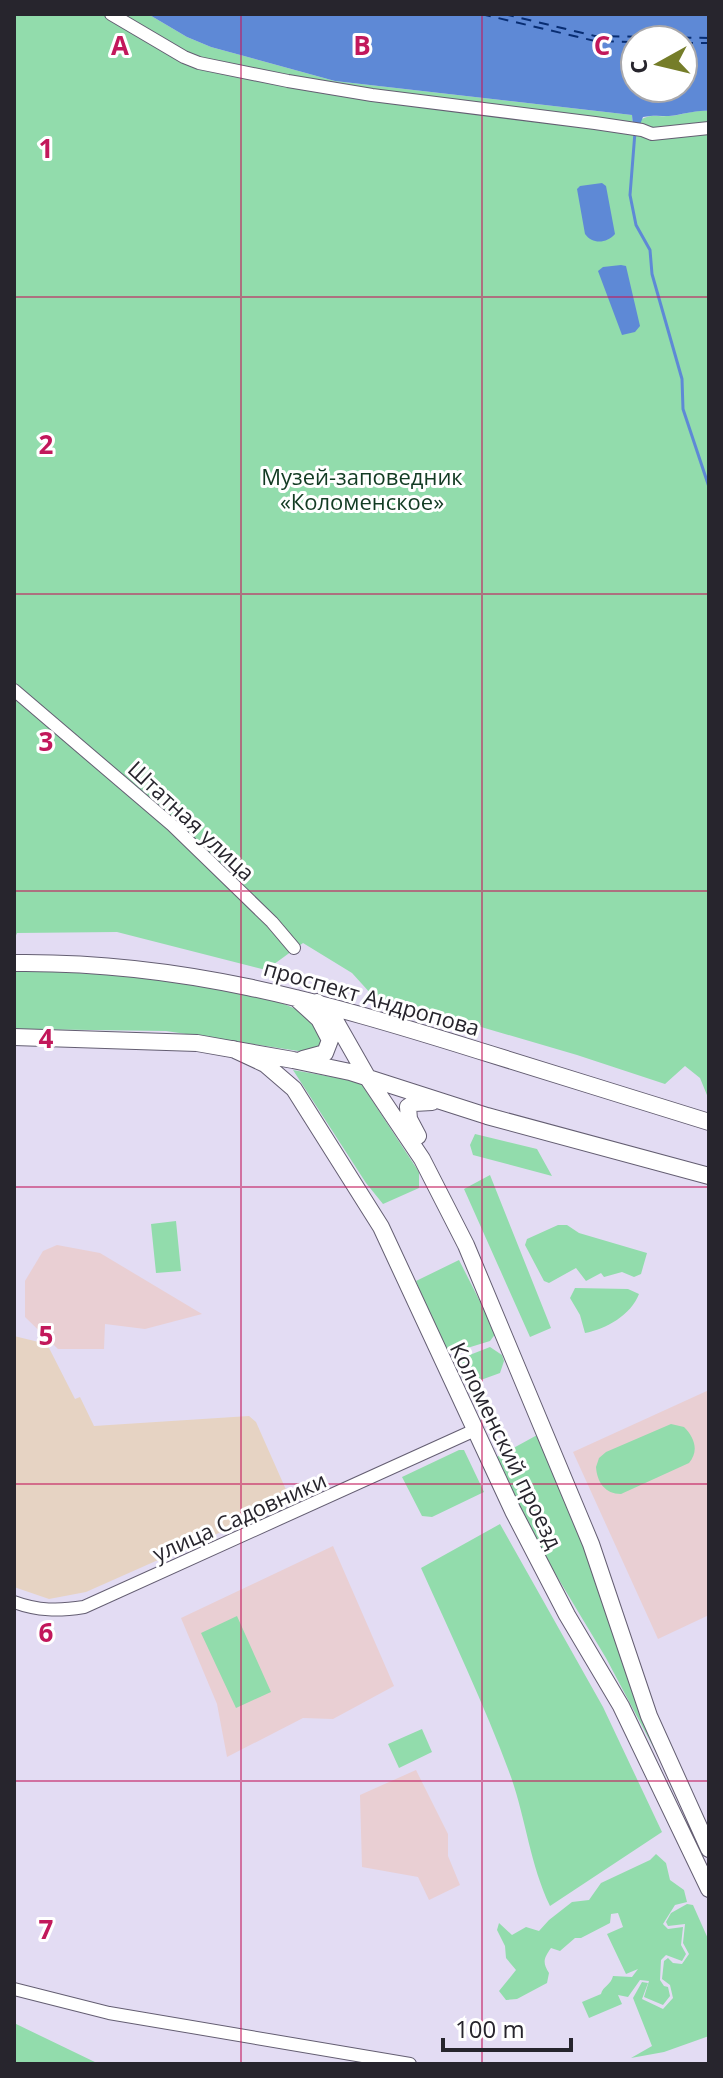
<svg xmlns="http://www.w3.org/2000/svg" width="723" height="2078" viewBox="0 0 723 2078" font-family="'Open Sans',sans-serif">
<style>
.education{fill:#e9cfd3}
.medical{fill:#e6d3c3}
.green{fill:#92dcac}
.water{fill:#5e89d6;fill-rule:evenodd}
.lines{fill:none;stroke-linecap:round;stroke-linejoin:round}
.stream{stroke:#5e89d6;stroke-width:3}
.ferry{stroke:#082d72;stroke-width:2;stroke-dasharray:10 8;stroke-linecap:butt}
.minor-casing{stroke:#645e72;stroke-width:14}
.major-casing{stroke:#645e72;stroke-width:18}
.minor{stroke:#fff;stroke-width:12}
.major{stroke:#fff;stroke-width:16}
.grid{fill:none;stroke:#c2185b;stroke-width:2;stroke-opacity:0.55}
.labels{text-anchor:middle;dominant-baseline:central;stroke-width:6;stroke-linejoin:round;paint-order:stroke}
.park-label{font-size:22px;fill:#123b23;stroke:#fff}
.street-label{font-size:22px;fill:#27252d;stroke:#fff}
.grid-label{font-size:26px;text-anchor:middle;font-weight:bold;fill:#c2185b;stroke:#fff;stroke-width:6;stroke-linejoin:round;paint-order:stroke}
</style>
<rect width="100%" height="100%" fill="#e3dcf3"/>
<path class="education" d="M57,1245L100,1253L202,1314L145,1329L105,1324L104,1349H58L25,1317V1281L43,1251Z
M709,1390V1615L658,1639L573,1452Z
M333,1546L394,1686L333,1719L303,1718L227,1757L217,1704L181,1618Z
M416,1770L448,1834V1856L460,1885L429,1900L418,1877L362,1867L360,1795Z"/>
<path class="medical" d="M14,1336L47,1344L75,1399L80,1397L94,1426L249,1416L256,1422L291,1501L86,1592L49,1599L14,1587Z"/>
<path class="green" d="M14,14H148L187,37L211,47L335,81L632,115L633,126C648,112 652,117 669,116C685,115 691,110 709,111V1100L700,1078L685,1066L665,1084L577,1055L372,995L352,973L303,943L266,970L117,932L17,933L14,940Z
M14,971C67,971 298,980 321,1030C323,1034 323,1043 323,1048L305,1052L166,1031L16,1029Z
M293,1070L360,1082L419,1172V1188L383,1204L366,1183Z
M475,1134L537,1149L552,1176L473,1155L470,1145Z
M490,1175L551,1328L530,1337L464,1189Z
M176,1221L181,1271L156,1273L151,1224Z
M558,1225H567L579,1233L647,1253L641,1274L634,1277L622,1272L604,1277L601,1273L586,1281L576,1268L549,1283L544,1281L525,1245L527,1239Z
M459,1260L496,1333L490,1341L451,1353L445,1352L416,1281Z
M575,1288L628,1289L639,1294C631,1315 606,1329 585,1333L580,1315L570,1298Z
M490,1347L502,1355L504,1361L500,1373L478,1381V1384L464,1382L459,1369L462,1358Z
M671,1424L684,1427C695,1438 699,1451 689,1463L621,1494C605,1494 597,1482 596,1467L599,1458L606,1452Z
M539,1434L587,1553L662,1756L659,1758L606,1658L538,1545L495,1458Z
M459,1450H464L484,1492L432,1517L422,1516L402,1477Z
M500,1524L603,1707L662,1832L550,1906C530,1864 526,1820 511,1777C485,1706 452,1637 421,1568Z
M237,1616L271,1692L236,1708L201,1633Z
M422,1729L432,1752L399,1768L388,1744Z
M656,1854L666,1863L670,1880L684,1890L687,1902L675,1905L663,1924L668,1929L683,1927L681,1945L686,1954L682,1961L666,1955L661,1960L660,1980L664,1986L668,1987L670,1996L663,2005L644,1997L649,1981L640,1980L628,1997L618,1995L622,2004L589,2018L582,2002L601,1994C603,1986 611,1985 613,1976L632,1977L638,1969L626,1974L607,1934L623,1927L618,1913L611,1914L610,1923L581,1938H575L560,1951L551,1948C544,1958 542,1962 549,1973L547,1983L517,1999L506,2000L499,1991L516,1970L506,1958L505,1946L497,1930L499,1923L512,1935L526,1927L539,1931L549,1920L572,1902L589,1900L601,1883L650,1860Z
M687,1904L693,1905L709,1941V2036L664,2052L631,2058L652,2046L633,1998L642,1982L648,1983L642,1999L663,2009L673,1998L670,1985L662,1979L664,1961L668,1958L673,1963L682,1964L689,1954L683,1943L685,1924L668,1926L666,1922L671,1913Z
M14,2023L99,2064H14Z"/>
<path class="water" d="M148,14H709V111C694,110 683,115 669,116C660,116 653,115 643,117L639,127L633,126L632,115L335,81L211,47L187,37ZM635,40H683V88H635Z
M602,183L606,186L615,234C607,243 593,245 585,234L577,189L580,186Z
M621,265L626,266L640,326L635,332L622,335L598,271L603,267Z"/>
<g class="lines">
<path class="stream" d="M635,132L630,195L636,225L650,250L652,274L682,379L683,409L709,487
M14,2064H15"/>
<path class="ferry" d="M481,14L595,41L635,42
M504,14L595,36L709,38
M683,43H709"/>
<g class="minor-casing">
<path id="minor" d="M111,14L184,57L199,63L288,81L372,95L595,123L642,130L652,134L709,128
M14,690L172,825L272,922L294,948
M14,1602C38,1611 59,1611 84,1607L475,1430
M14,1989L109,2013L410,2064"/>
</g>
<g class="major-casing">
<path id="major" d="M14,963C181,961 320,1001 477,1050C554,1074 632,1098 709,1122
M296,998L319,1019L330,1040L325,1053L303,1059
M317,1002L336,1022L369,1080L422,1159L466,1245L591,1544L649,1716L709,1849
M14,1037L197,1043L293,1060L350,1072L487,1116L709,1176
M233,1049L265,1064L294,1089L381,1227L513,1511L567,1615L621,1706L709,1889
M418,1136L409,1119L408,1107L414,1103L432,1102"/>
</g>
<use href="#minor" class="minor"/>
<use href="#major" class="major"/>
</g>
<path class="grid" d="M241,14V2064M482,14V2064M14,297H709M14,594H709M14,891H709M14,1187H709M14,1484H709M14,1781H709"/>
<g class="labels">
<g class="park-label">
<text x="362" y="476">Музей-заповедник<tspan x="362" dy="25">«Коломенское»</tspan></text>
</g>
<g class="street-label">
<text transform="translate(192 820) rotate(43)">Штатная улица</text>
<text transform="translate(372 997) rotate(16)">проспект Андропова</text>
<text transform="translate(507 1445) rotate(64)">Коломенский проезд</text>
<text transform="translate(239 1516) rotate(-24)">улица Садовники</text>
</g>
</g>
<g class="grid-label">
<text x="120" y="55">A</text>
<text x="362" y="55">B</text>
<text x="602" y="55">C</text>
<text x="46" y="158">1</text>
<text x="46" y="454">2</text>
<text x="46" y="751">3</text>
<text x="46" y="1048">4</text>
<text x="46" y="1345">5</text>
<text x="46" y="1642">6</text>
<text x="46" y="1939">7</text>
</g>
<rect width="723" height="2078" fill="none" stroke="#27252d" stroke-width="32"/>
<g transform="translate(659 64) rotate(262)"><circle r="38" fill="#ffffff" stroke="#a9a8ab" stroke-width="2"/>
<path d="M0-6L14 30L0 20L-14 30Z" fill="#757d29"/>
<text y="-12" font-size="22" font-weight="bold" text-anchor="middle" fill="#27252d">С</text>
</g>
<path d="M443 2038v12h128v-12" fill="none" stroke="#27252d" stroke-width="4"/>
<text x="455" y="2038" font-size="24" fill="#27252d" stroke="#ffffff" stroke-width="6" paint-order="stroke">100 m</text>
</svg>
